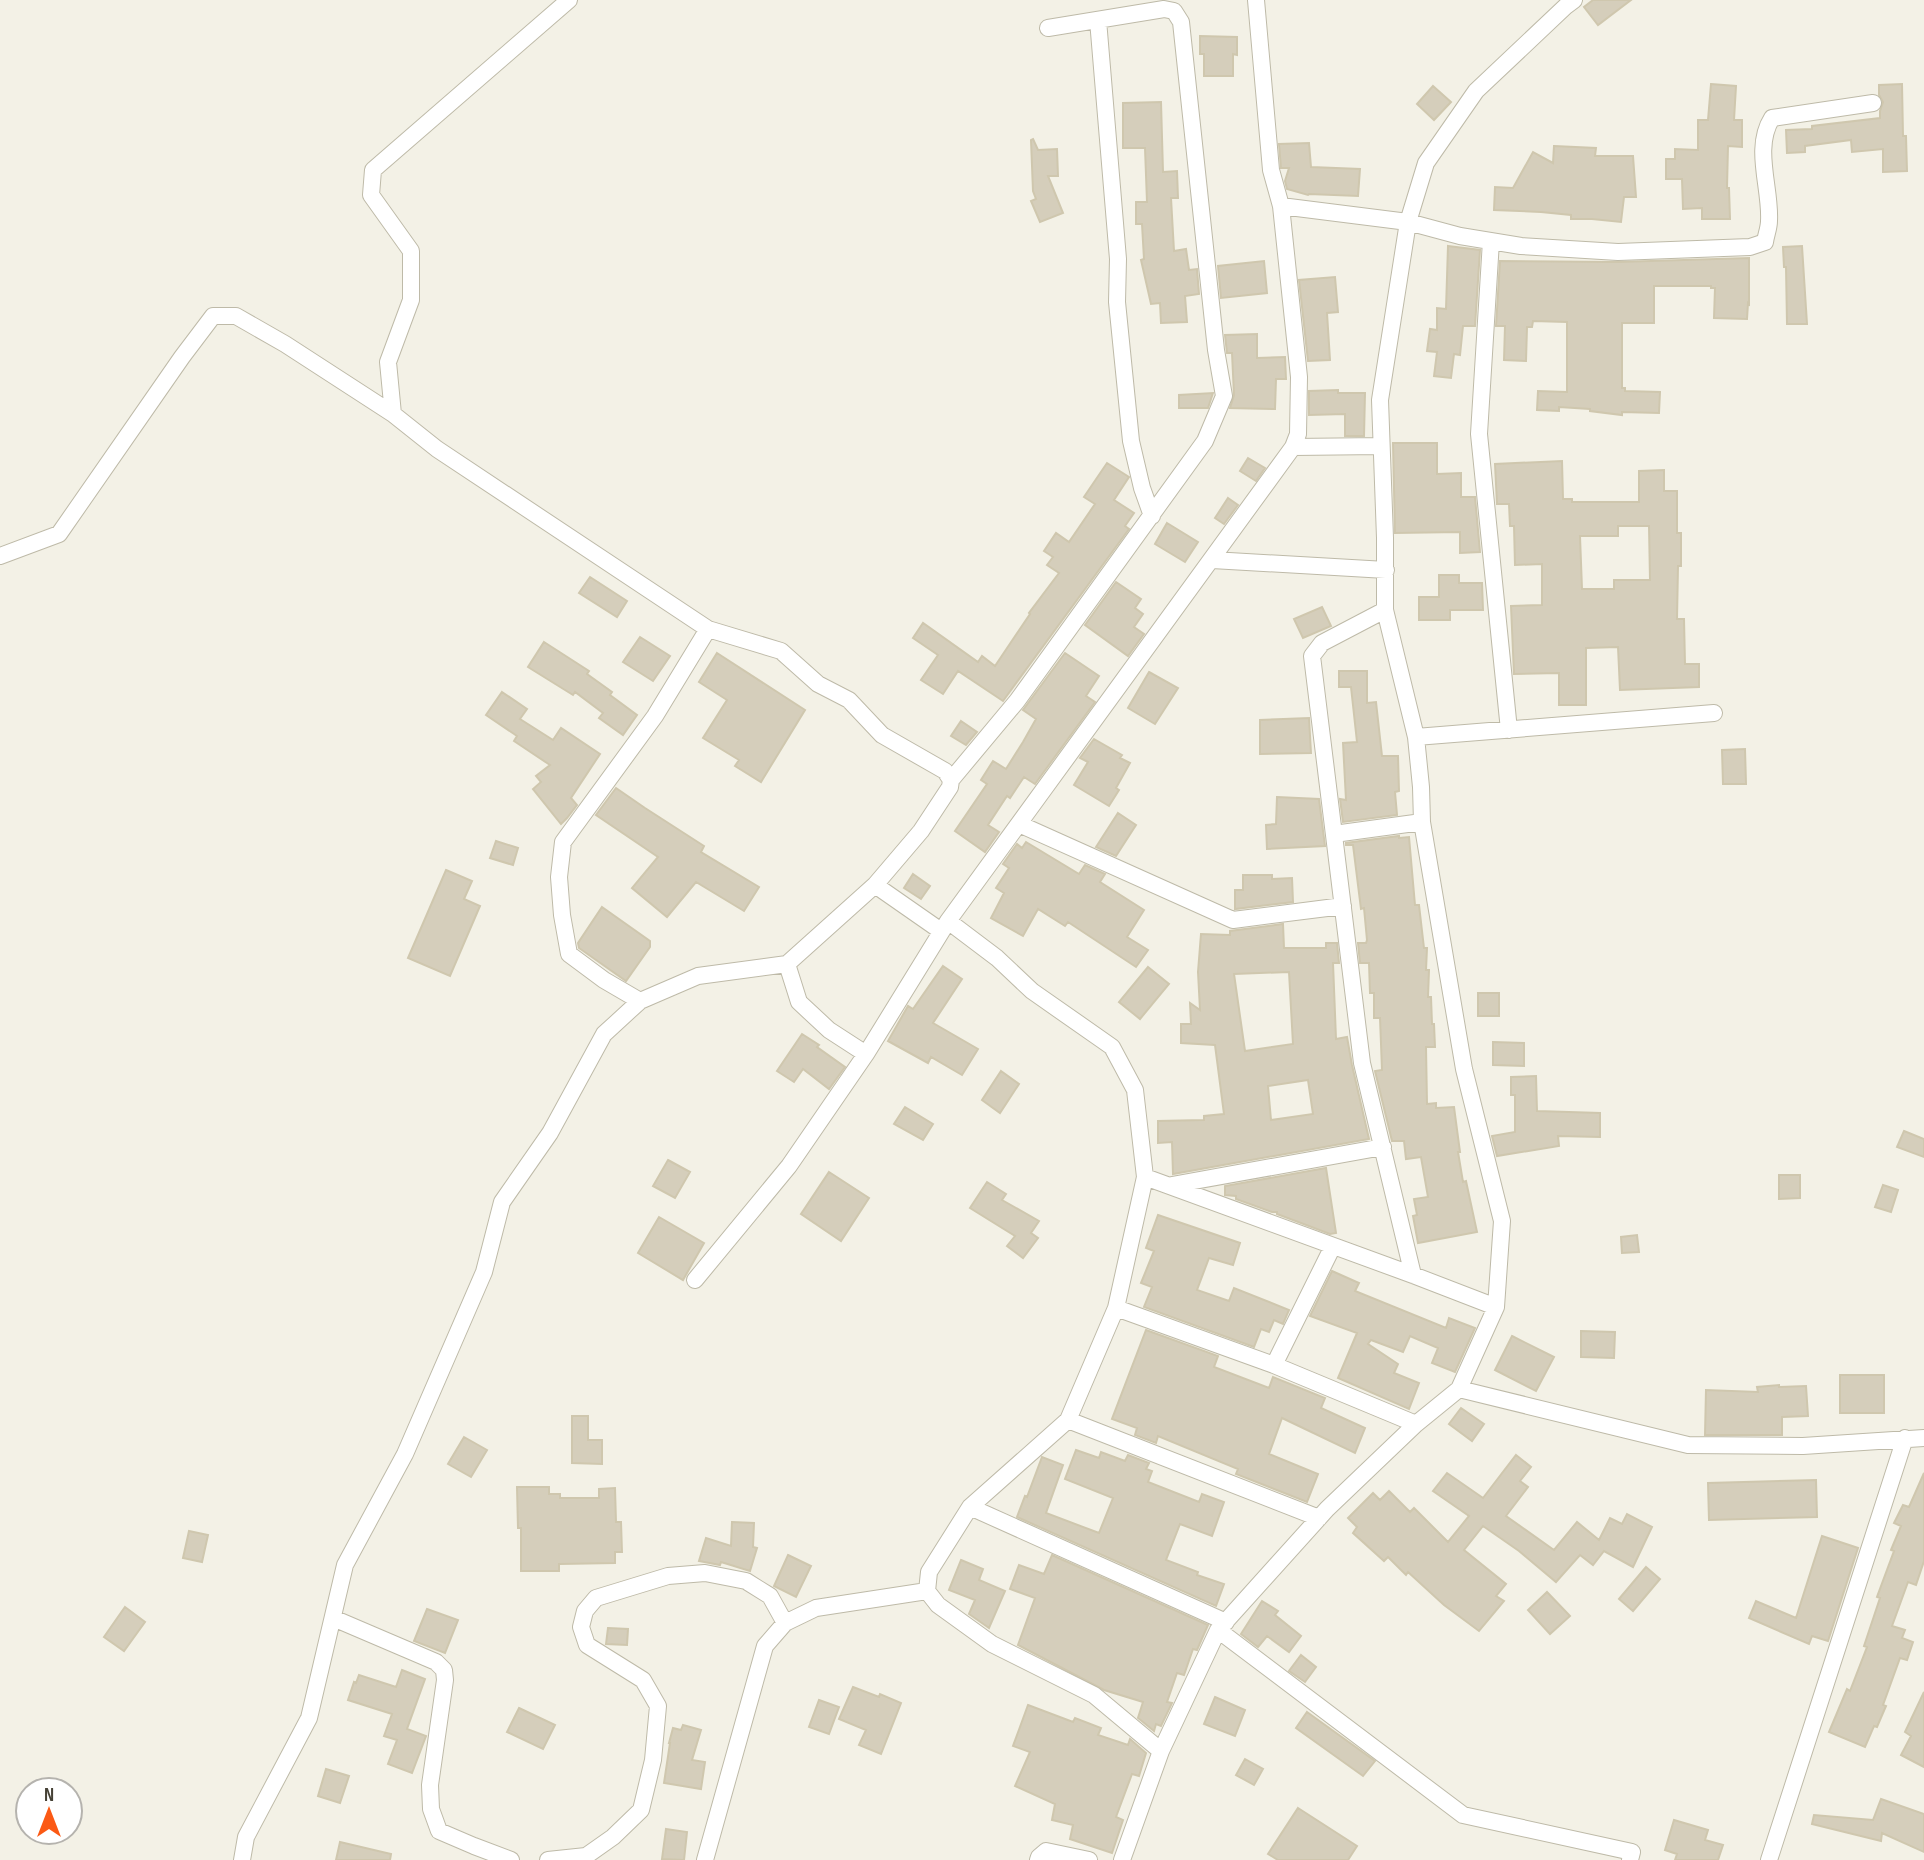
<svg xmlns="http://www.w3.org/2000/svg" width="1924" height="1860" viewBox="0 0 1924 1860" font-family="'Sofia Sans Condensed',sans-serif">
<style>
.building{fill:#d5cebb;stroke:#cfc7ae;stroke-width:2;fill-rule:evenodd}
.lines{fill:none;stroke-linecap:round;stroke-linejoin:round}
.street-casing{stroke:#bebaa8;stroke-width:18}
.street{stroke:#fff;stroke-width:16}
</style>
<rect width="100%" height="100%" fill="#f3f1e6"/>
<path class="building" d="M1593,0H1631L1598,25L1584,7Z
M1200,36L1237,37V55L1233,54V76H1204V54H1200Z
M1711,84L1736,86L1734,120H1742V147L1728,146L1727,188H1729L1730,219H1702V208L1683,209L1682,179H1666V159H1675V149L1698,150V120H1708Z
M1902,84L1903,136H1906L1907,171L1883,172V149L1852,152L1851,140L1805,146V152L1787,153L1786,130L1812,129V126L1880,118V111L1883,102L1879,95V85Z
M1433,86L1451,102L1434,120L1417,104Z
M1161,102L1163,172L1177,171L1178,198H1171L1174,251L1186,249L1189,270L1197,269L1199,294L1185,296L1187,322L1161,323L1160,303L1151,304L1141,260L1144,259L1142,224H1136V202H1147L1145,148H1123V103Z
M1033,139L1038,150L1057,149L1058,176H1048L1063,213L1040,222L1031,201L1036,199L1033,191L1031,140Z
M1309,143L1311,167L1360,169L1358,196L1309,194L1308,195L1287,189L1285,181L1289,168H1281L1279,144Z
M1554,146L1596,148L1595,156H1633L1636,197H1624L1621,222L1592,219H1571V215L1541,212L1494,210L1495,187L1513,188L1533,152L1553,163Z
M1448,246L1480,250L1475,326H1463L1460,355L1454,354L1451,378L1434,376L1437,352L1427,351L1430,329L1437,330V308L1446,309Z
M1802,246L1807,324H1787L1786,267H1784L1783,247Z
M1749,258V304L1748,303L1747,319L1714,318L1715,288H1711V286H1654V323H1622V388H1625V391L1660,392L1659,413L1622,412V415L1590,411V409L1559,407V411L1537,410L1538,391L1567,392V322L1533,321L1532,327H1527L1526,361L1504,360L1505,326H1496L1500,261L1618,262Z
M1264,261L1267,293L1221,298L1218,266Z
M1335,277L1338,312L1327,313L1330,360L1308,361L1299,280Z
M1257,334V358L1285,357L1286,379H1276L1275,409L1230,408L1234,395L1232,353H1227L1225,335Z
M1338,390V393H1365L1364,436H1345V414L1309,415V391Z
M1213,393L1208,408H1179V395Z
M1393,443H1437V474L1461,473V497H1475L1480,552L1460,553V532L1395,533Z
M1248,458L1265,468L1256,481L1240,471Z
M1562,461L1563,499H1572V502H1639V471L1664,470V491H1677V533H1681V566H1678L1677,619H1684L1685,664H1699V687L1620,690L1618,647L1586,648V705H1559V673L1514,674L1511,606L1542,605V564L1515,565L1514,526H1510L1509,504H1497L1495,464ZM1618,526H1649L1650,580H1614V589H1582L1580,536H1618Z
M1107,463L1129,477L1114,500L1134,513L1125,526L1129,529L1003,701L958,671L943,694L921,680L938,655L913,638L923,623L978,662L982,656L995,666L1030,614L1029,613L1059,573L1047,565L1053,557L1044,551L1056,533L1069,542L1095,504L1084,497Z
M1228,498L1238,505L1224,524L1215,518Z
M1167,523L1198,542L1185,562L1155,544Z
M1439,575H1459V583H1482L1483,610H1450V620H1419V597H1439Z
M590,577L627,601L617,617L579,593Z
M1116,582L1141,599L1135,608L1143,614L1134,627L1144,634L1128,656L1085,625Z
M1322,607L1331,626L1303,638L1294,619Z
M640,637L670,656L653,681L623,662Z
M544,642L589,671L587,674L612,692L610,695L637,715L623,735L599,718L603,713L575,692L573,695L528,667Z
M717,653L805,710L761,782L735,766L739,760L703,738L727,700L699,682Z
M1065,653L1099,676L1086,696L1095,702L1035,784L1024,777L1010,798L1007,796L988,825L999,832L985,852L955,831L987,784L981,780L993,761L1006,769L1023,742L1036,719L1023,710Z
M1339,671H1367V703L1376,702L1382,756H1398L1399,791L1395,792L1397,815L1343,822L1340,799L1346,800L1343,743L1357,742L1351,687H1339Z
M1149,672L1178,688L1155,724L1128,708Z
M502,692L527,709L520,719L553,740L561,728L600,754L571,798L577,805L567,818L561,824L533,789L541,782L536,776L550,765L514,741L517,736L486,715Z
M1309,718L1311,753L1260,754V720Z
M961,721L977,732L966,745L951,736Z
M1094,739L1122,755L1120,758L1130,763L1116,788L1119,790L1109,806L1074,785L1088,762L1080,758Z
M1745,749L1746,784H1723L1722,750Z
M616,788L645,808L704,846L701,852L759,887L744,911L696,882L667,917L632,888L658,857L596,815Z
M1277,797L1319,799L1325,846L1267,849L1266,825L1276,824Z
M1118,813L1136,825L1116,856L1096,847Z
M1399,836V838L1409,837L1415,905H1419L1424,948H1427L1426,970H1429L1428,997H1431L1432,1024H1434L1435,1047H1426L1427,1104L1436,1103V1108L1454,1107L1460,1152H1458L1463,1182L1466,1181L1477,1232L1418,1243L1413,1216L1417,1215L1414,1199L1428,1197L1421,1157L1406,1159L1404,1141H1392L1375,1071L1382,1070L1380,1018H1374V993H1370L1369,963H1360L1358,943H1366L1367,940L1364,908L1361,909L1353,845H1346V843Z
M496,841L518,848L513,865L490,858Z
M1026,842L1079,874L1085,865L1105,874L1100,882L1144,910L1127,937L1148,950L1136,967L1068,922L1065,926L1038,909L1023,936L991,918L1004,893L996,888L1009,868L1003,864L1017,844L1022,848Z
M446,870L472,881L464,899L480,906L450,976L408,958Z
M913,874L930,886L921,899L904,888Z
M1243,875H1272V879L1292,878L1293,902L1235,909V890H1243Z
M602,907L650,941V947L626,981L579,948L578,943Z
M1283,924L1284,948H1326V943H1337L1339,963H1333L1336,1039L1347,1037L1352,1065L1369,1139L1173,1174L1172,1142L1158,1143V1121L1204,1120V1116L1224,1114L1215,1045L1181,1043V1024H1191L1190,1003L1200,1010L1198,972L1201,934L1230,935V931ZM1289,972L1293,1044L1245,1051L1234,974ZM1308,1080L1313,1114L1271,1120L1268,1086Z
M943,966L962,979L933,1023L978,1049L962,1075L931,1057L928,1063L888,1041L908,1006L913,1009Z
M1148,967L1169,984L1140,1019L1119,1002Z
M1478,993H1499V1016H1478Z
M802,1034L819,1045L817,1047L845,1067L829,1089L803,1069L794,1082L777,1071Z
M1493,1042L1524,1043V1066L1493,1065Z
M1001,1071L1019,1084L1000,1113L982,1100Z
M1536,1076L1537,1111L1600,1113V1137L1558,1136L1559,1146L1497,1156L1492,1136L1515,1132V1095H1511V1077Z
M905,1107L933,1124L923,1140L894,1124Z
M1904,1131L1924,1139V1157L1897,1147Z
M668,1160L690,1172L675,1198L653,1186Z
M1326,1168L1336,1233L1330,1234L1277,1214V1212H1272L1236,1199V1196L1225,1195V1186Z
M829,1172L869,1198L841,1241L801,1214Z
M1779,1175H1800V1198L1779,1199Z
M987,1182L1006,1194L1002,1200L1039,1221L1031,1233L1038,1238L1023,1258L1007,1246L1015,1236L970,1208Z
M1883,1185L1898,1190L1891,1212L1875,1207Z
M1158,1215L1240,1243L1233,1265L1209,1258L1197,1290L1229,1301L1234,1288L1289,1310L1283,1324L1274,1320L1269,1332L1261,1329L1254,1347L1144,1307L1152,1287L1141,1283L1154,1251L1146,1248Z
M659,1217L704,1243L683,1280L638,1253Z
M1637,1235L1639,1252L1622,1253L1621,1237Z
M1332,1271L1359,1283L1355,1291L1446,1328L1449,1318L1475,1328L1455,1372L1432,1363L1438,1348L1410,1336L1403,1352L1371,1340L1368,1344L1398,1364L1394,1373L1419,1383L1409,1409L1338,1378L1357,1333L1310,1316Z
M1146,1330L1218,1356L1214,1367L1269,1388L1273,1377L1325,1398L1321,1408L1365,1428L1355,1453L1282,1418L1269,1454L1318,1474L1307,1502L1236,1474L1238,1469L1158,1436L1156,1443L1135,1435L1137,1428L1112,1419Z
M1581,1331L1615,1332L1614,1358L1581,1357Z
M1512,1336L1554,1357L1536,1391L1495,1370Z
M1840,1375H1884V1413H1840Z
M1779,1385V1387L1806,1386L1808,1416L1782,1417V1435H1705L1706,1390L1758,1392L1757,1387Z
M1461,1408L1484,1424L1472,1441L1449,1424Z
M572,1416H588V1440H602V1464L572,1463Z
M464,1437L487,1450L471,1477L448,1464Z
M1076,1450L1099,1458L1101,1452L1125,1461L1128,1455L1149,1463L1146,1469L1152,1471L1148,1482L1199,1502L1202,1494L1224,1502L1212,1536L1180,1524L1166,1560L1198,1572L1197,1575L1224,1584L1216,1606L1017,1517L1025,1496L1027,1497L1042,1457L1063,1465L1046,1513L1099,1533L1113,1498L1065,1479Z
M1516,1455L1531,1467L1520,1481L1528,1487L1506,1516L1554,1550L1577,1522L1599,1540L1610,1518L1622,1524L1627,1514L1652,1527L1633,1567L1604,1551L1593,1565L1580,1555L1556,1582L1519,1551L1483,1526L1464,1550L1506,1584L1496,1596L1504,1601L1479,1631L1444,1605L1408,1572L1406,1575L1388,1557L1384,1561L1353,1533L1357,1527L1348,1518L1373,1493L1380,1500L1389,1491L1410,1512L1414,1508L1448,1542L1469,1516L1433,1491L1447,1473L1483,1498Z
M1924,1473V1561L1916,1585L1908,1582L1892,1626L1905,1630L1902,1638L1913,1642L1907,1660L1900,1658L1883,1705L1886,1706L1877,1727L1874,1726L1865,1747L1829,1732L1847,1689L1850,1691L1867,1647L1864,1646L1880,1598L1877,1597L1894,1551L1891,1550L1901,1526L1894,1523L1903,1505L1909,1507Z
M1816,1480L1817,1517L1709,1520L1708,1483Z
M517,1487H549V1494H560V1498H599V1489L615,1488L616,1522H621L622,1552H615V1563L559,1564V1571H521V1528H518Z
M732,1522L754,1523L753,1547L757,1548L750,1571L721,1562L720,1565L699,1561L706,1538L731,1546Z
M189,1531L208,1535L202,1562L183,1558Z
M1822,1536L1858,1548L1828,1641L1812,1636L1809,1644L1749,1618L1756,1601L1796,1618Z
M788,1555L811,1566L796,1597L774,1586Z
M1052,1555L1208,1625L1197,1650L1193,1649L1184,1675L1177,1673L1167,1702L1172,1703L1161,1726L1156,1724L1154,1731L1138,1718L1143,1702L1104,1690L1018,1645L1035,1598L1010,1589L1019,1565L1044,1574Z
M961,1560L983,1569L979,1580L1005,1591L989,1628L969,1614L975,1600L949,1590Z
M1646,1567L1660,1579L1633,1611L1619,1599Z
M1547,1592L1570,1616L1550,1634L1528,1610Z
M1262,1601L1278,1611L1275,1615L1301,1636L1289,1652L1267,1636L1258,1647L1241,1634Z
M125,1607L145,1622L124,1651L104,1637Z
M427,1609L458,1620L445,1653L414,1641Z
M608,1628L628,1629L627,1645L606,1644Z
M1301,1655L1316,1667L1305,1682L1289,1671Z
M402,1670L425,1679L407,1729L426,1736L412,1773L388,1764L397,1740L384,1736L392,1714L348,1700L354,1682L356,1683L359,1675L396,1687Z
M853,1687L879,1697L880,1694L901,1703L881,1754L859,1745L866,1730L839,1719Z
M1924,1692V1767L1901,1755L1911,1736L1905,1732Z
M1215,1697L1245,1710L1235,1736L1204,1724Z
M819,1700L839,1707L829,1734L809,1727Z
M1028,1705L1073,1722L1075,1718L1101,1728L1098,1735L1128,1745L1130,1739L1146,1753L1139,1776L1132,1774L1116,1817L1123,1820L1112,1853L1070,1839L1073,1825L1052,1820L1055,1804L1015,1786L1030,1752L1013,1746Z
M519,1708L555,1725L543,1749L507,1732Z
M1307,1712L1375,1761L1363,1776L1296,1728Z
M683,1725L701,1730L692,1760L705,1762L701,1789L664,1783L670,1743H669L673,1728L681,1730Z
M1245,1759L1263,1769L1254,1785L1236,1775Z
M326,1769L349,1776L340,1803L318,1796Z
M1881,1799L1924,1814V1852L1882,1833L1881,1841L1812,1824L1814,1815L1873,1820Z
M1298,1808L1357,1846L1348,1860H1278L1268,1854Z
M1674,1820L1708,1830L1705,1840L1723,1845L1718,1860H1675L1677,1854L1665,1850Z
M666,1829L687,1832L684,1860L662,1859Z
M340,1842L391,1854L390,1860H336Z"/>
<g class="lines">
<g class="street-casing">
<path id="street" d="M1098,20L1118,259L1117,302L1131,441L1142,488L1152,516
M1281,206L1408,222L1460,236L1521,246L1618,252L1750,247L1765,242C1766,235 1769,228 1769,221C1771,188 1753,148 1772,118L1873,103
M1491,241L1479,434L1509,730
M393,414L388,362L411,300V251L371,195L373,170L569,0
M1293,447L1381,446
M0,556L59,534L182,357L213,316H236L285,344L393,414L437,449L708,629L781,651L818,684L849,700L882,735L945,771L951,780L950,787L921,831L875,885L941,931
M1212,560L1386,570
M1416,737L1714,713
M951,780L1017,701L1205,441L1224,396L1216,350L1181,22L1174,11L1164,9L1048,28
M1019,824L1233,920L1343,906
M1334,834L1422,822
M948,921L997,958L1032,991L1112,1047L1135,1090L1145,1177L1116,1308L1068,1420L970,1507L929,1572L927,1591L938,1605L992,1644L1094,1695L1161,1751
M787,964L799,1002L829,1030L866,1054
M640,1001L604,980L569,954L562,915L559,877L563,842L655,716L708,629
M1145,1177L1413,1275L1496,1307
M1172,1185L1383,1147
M1413,1275L1362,1063L1312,656L1322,643L1385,610V538L1380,400L1408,222L1426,163L1476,91L1566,6L1574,0
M695,1280L789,1166L866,1054L948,921L1293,447L1298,434L1299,377L1281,206L1271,170L1256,0
M1116,1308L1274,1365L1416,1424
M1274,1365L1333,1246
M1459,1389L1688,1445L1803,1446L1924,1438
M1068,1420L1319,1518
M970,1507L1226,1622
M333,1618L436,1662L444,1670L445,1680L430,1785L431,1809L439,1831L474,1846L511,1860
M1218,1630L1463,1815L1632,1852L1630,1860
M242,1860L246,1837L309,1718L345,1565L405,1454L484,1272L502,1202L550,1133L604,1034L640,1001L698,976L787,964L875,885
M548,1860L586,1856L613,1837L641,1810L653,1760L658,1706L643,1680L587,1645L581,1627L585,1611L596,1598L668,1576L705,1573L746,1581L770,1596L785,1623
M705,1860L765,1646L785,1623L816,1608L927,1591
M1038,1860L1039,1857L1046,1851L1089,1860
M1122,1860L1161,1751L1218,1630L1327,1509L1416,1424L1459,1389L1496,1307L1502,1221L1464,1069L1422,822L1421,787L1416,737L1385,610
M1769,1860L1905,1438"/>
</g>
<use href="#street" class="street"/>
</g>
<g transform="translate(49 1811)"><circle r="33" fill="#ffffff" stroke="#b5b3ae" stroke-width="2"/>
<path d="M0-5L12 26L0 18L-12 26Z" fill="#fb5914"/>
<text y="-10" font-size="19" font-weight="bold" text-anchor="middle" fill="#454135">N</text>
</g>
</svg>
